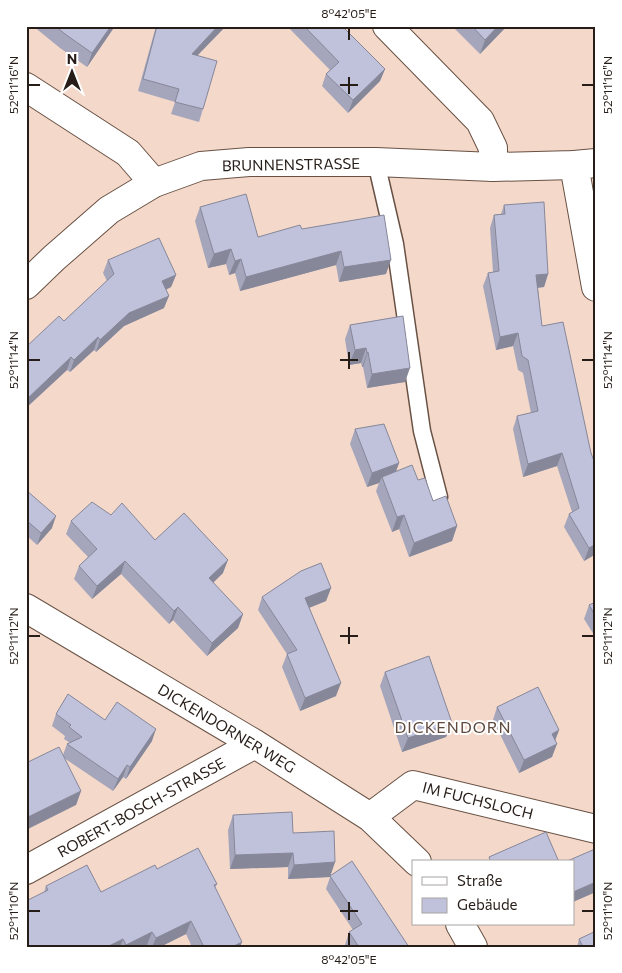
<svg xmlns="http://www.w3.org/2000/svg" width="622" height="973" viewBox="0 0 622 973" font-family="Commissioner,sans-serif">
<style>
.lines{fill:none;stroke-linecap:round;stroke-linejoin:round}
.service-casing{stroke:#685144;stroke-width:19}
.minor-casing{stroke:#685144;stroke-width:30}
.tertiary-casing{stroke:#685144;stroke-width:30}
.service{stroke:#fff;stroke-width:16}
.minor{stroke:#fff;stroke-width:28}
.tertiary{stroke:#fff;stroke-width:28}
.wall{fill:#a5a6bc}
.shaded-wall{fill:#868799}
.building{fill:#c0c1db;stroke:#868799}
.ticks{fill:none;stroke:#271d18;stroke-width:2}
.labels{text-anchor:middle;dominant-baseline:central;stroke-width:4;stroke-linejoin:round;paint-order:stroke}
.street-label{font-size:15px;fill:#271d18;stroke:#fff}
.neighbourhood-label{font-size:16px;letter-spacing:1px;fill:#60493d;stroke:#fff}
.neatline{fill:none;stroke:#271d18;stroke-width:2}
.ticks-label{font-size:12px;text-anchor:middle;fill:#271d18}
</style>
<rect width="100%" height="100%" fill="#f4d9ca"/>
<g class="lines">
<g class="service-casing">
<path id="service" d="M376,162L395,244L422,431L439,497"/>
</g>
<g class="minor-casing">
<path id="minor" d="M387,26L480,121L493,148V167
M26,87L128,153L154,183
M574,165L596,287
M26,608L255,744L370,817L417,862
M370,817L413,785L596,829
M26,870L255,744
M460,924L473,947"/>
</g>
<g class="tertiary-casing">
<path id="tertiary" d="M26,285L54,258L109,210L154,183L201,166L249,162H376L493,167L574,165L596,163"/>
</g>
<use href="#service" class="service"/>
<use href="#minor" class="minor"/>
<use href="#tertiary" class="tertiary"/>
</g>
<path class="wall" d="M33,26H115L87,67L60,48Z
M156,26H226L198,55L203,109L199,122L171,114L175,102L138,91Z
M287,26H342L385,69L380,81L348,113L322,86L326,74L330,70Z
M452,26H507L480,54Z
M504,205L548,274L544,287L538,288L542,326L591,453L596,466V554L584,561L564,527L569,514L572,512L557,466L523,477L513,429L517,416L531,413L523,373L518,370L513,346L496,350L483,286L488,273L493,272L490,228L494,215L501,214Z
M200,207L258,237L302,229L386,274L339,282L336,265L240,291L235,273L229,275L226,264L208,268L195,221Z
M108,260L176,275L171,287L166,290L164,308L124,326L96,352L94,350L70,372L67,370L26,408V347L64,321L107,281L103,273Z
M350,325L405,382L367,388L363,367H362L361,363L349,365L345,339Z
M355,429L399,463L396,471L418,480L433,501L457,526L452,541L409,557L399,529L392,532L376,491L379,483L367,487L350,444Z
M26,490L52,528L37,545L26,535Z
M111,515L155,540L223,573L213,583L243,614L238,628L207,656L173,620L169,624L121,574L92,599L74,579L79,566L88,557L66,534L71,521Z
M331,588L326,601L309,608L336,696L300,711L282,667L287,654L258,610L262,597Z
M596,602V638L584,619L589,605Z
M385,672L452,723L446,737L402,752L380,686Z
M497,707L559,730L555,741L552,757L519,773L493,720Z
M56,714L105,720L152,741L126,779L123,777L113,791L64,758L81,791L76,805L63,755L67,744L70,743L64,739L65,736L52,726Z
M233,815L293,833L335,862L330,876L409,947H346L345,945L349,932L353,930L326,889L330,877L288,879V867L230,869L228,830Z
M157,869L217,884L215,888L240,947H192L186,934L160,947H149L147,945L143,947H26L46,886L101,892Z
M579,939L596,947H577Z"/>
<path class="shaded-wall" d="M111,26H115L87,67L92,53Z
M218,26H226L187,66L192,54Z
M498,26H507L480,54L485,40Z
M385,69L380,81L348,113L353,100Z
M231,249L226,264L208,268L214,254Z
M341,251L336,265L240,291L246,277Z
M241,259L235,273L229,275L235,261Z
M391,260L386,274L339,282L344,267Z
M548,274L544,287L532,288L536,275Z
M176,275L171,287L158,293L162,281Z
M169,296L164,308L124,326L96,352L100,340L129,313Z
M518,333L513,346L496,350L500,337Z
M98,337L94,350L70,372L74,360Z
M366,348L361,363L349,365L355,350Z
M368,352L363,367H362L367,353Z
M71,357L67,370L26,408V400Z
M410,368L405,382L367,388L372,374Z
M562,453L557,466L523,477L528,464Z
M399,463L394,477H382L379,483L367,487L372,473Z
M404,515L399,529L392,532L397,517Z
M56,516L52,528L37,545L41,533Z
M457,526L452,541L409,557L414,543Z
M596,544V554L584,561L589,548Z
M228,560L223,573L204,591L209,578Z
M125,561L121,574L92,599L97,586Z
M331,588L326,601L301,611L305,598Z
M178,607L173,620L169,624L174,611Z
M243,614L238,628L207,656L212,643Z
M341,683L336,696L300,711L305,698Z
M452,723L446,737L402,752L408,738Z
M156,729L152,741L126,779L130,767Z
M559,730L554,743L552,734Z
M557,744L552,757L519,773L524,760Z
M127,765L123,777L113,791L118,779Z
M81,791L76,805L26,830V818Z
M293,853L288,867L230,869L235,855Z
M335,862L330,877L288,879L294,865Z
M596,882V892L573,902V892Z
M191,921L186,934L160,947H152L156,938Z
M152,932L147,945L143,947H125L126,945Z
M123,939L120,947H107Z
M242,942L240,947H232Z"/>
<path class="building" d="M55,26H111L92,53L65,34Z
M157,26H218L192,54L217,61L203,109L175,102L179,89L143,79Z
M304,26H342L385,69L353,100L326,74L339,62Z
M472,26H498L485,40Z
M246,194L258,237L300,225L302,229L384,215L391,260L344,267L341,251L246,277L241,259L235,261L231,249L214,254L200,207Z
M544,202L548,274L536,275L542,326L563,322L591,453L596,466V544L589,548L569,514L579,508L562,453L528,464L517,416L538,411L528,360L522,356L518,333L500,337L488,273L499,271L494,215L505,214L504,205Z
M159,238L176,275L162,281L169,296L129,313L100,340L98,337L74,360L71,357L26,400V347L59,316L64,321L114,274L108,260Z
M403,316L410,368L372,374L368,352L367,353L366,348L355,350L350,325Z
M384,424L399,463L372,473L355,429Z
M412,465L418,480L425,478L433,501L446,496L457,526L414,543L404,515L397,517L382,477Z
M26,490L56,516L41,533L26,520Z
M92,502L111,515L122,503L155,540L184,513L228,560L209,578L243,614L212,643L178,607L174,611L125,561L97,586L79,566L97,549L71,521Z
M321,563L331,588L305,598L341,683L305,698L287,654L297,650L262,597L301,571Z
M596,602V617L589,605Z
M429,656L452,723L408,738L385,672Z
M538,687L559,730L552,734L557,744L524,760L497,707Z
M68,694L105,720L117,702L156,729L130,767L127,765L118,779L67,744L82,737L69,727L71,725L56,714Z
M59,747L81,791L26,818V763Z
M292,812L293,833L334,831L335,862L294,865L293,853L235,855L233,815Z
M546,832L559,862H491L489,857Z
M198,848L217,884L214,885L242,942L232,947H204L191,921L156,938L152,932L126,945L123,939L107,947H26V901L48,890L46,886L87,865L101,892L155,865L157,869Z
M595,849L596,882L573,892V862H565Z
M352,861L409,947H359L349,932L362,924L330,876Z
M596,931V947H583L579,939Z"/>
<path class="ticks" d="M349,28V40M349,77V94M28,85H40M340,85H358M582,85H594M349,352V369M28,360H40M340,360H358M582,360H594M349,627V644M28,636H40M340,636H358M582,636H594M349,902V920M28,911H40M340,911H358M582,911H594M349,933V946"/>
<g class="labels">
<g class="street-label">
<text transform="translate(291 164) rotate(-1)">BRUNNENSTRASSE</text>
<text transform="translate(227 728) rotate(31)">DICKENDORNER WEG</text>
<text transform="translate(478 800) rotate(14)">IM FUCHSLOCH</text>
<text transform="translate(141 807) rotate(-29)">ROBERT-BOSCH-STRASSE</text>
</g>
<g class="neighbourhood-label">
<text x="453" y="726">DICKENDORN</text>
</g>
</g>
<rect width="622" height="973" fill="none" stroke="#ffffff" stroke-width="55"/>
<rect x="412" y="860" width="162" height="65" fill="#ffffff" stroke="#a9a5a3"/>
<rect x="422" y="877" width="25" height="8" fill="#ffffff" stroke="#a9a5a3"/>
<text x="457" y="886" font-size="15" fill="#271d18">Straße</text>
<rect x="422" y="898" width="25" height="15" fill="#c0c1db" stroke="#a9a5a3"/>
<text x="457" y="910" font-size="15" fill="#271d18">Gebäude</text>
<g transform="translate(72 72)" stroke="#ffffff" stroke-width="4" paint-order="stroke">
<path d="M0-4L9 19L0 12L-9 19Z" fill="#271d18"/>
<text y="-8" font-size="14" font-weight="bold" text-anchor="middle" fill="#271d18">N</text>
</g>
<rect x="28" y="28" width="566" height="918" class="neatline"/>
<g class="ticks-label">
<text x="349" y="18">8°42'05"E</text>
<text transform="translate(14 85) rotate(-90)" y="4">52°11'16"N</text>
<text transform="translate(608 85) rotate(-90)" y="4">52°11'16"N</text>
<text transform="translate(14 360) rotate(-90)" y="4">52°11'14"N</text>
<text transform="translate(608 360) rotate(-90)" y="4">52°11'14"N</text>
<text transform="translate(14 636) rotate(-90)" y="4">52°11'12"N</text>
<text transform="translate(608 636) rotate(-90)" y="4">52°11'12"N</text>
<text transform="translate(14 911) rotate(-90)" y="4">52°11'10"N</text>
<text transform="translate(608 911) rotate(-90)" y="4">52°11'10"N</text>
<text x="349" y="964">8°42'05"E</text>
</g>
</svg>
